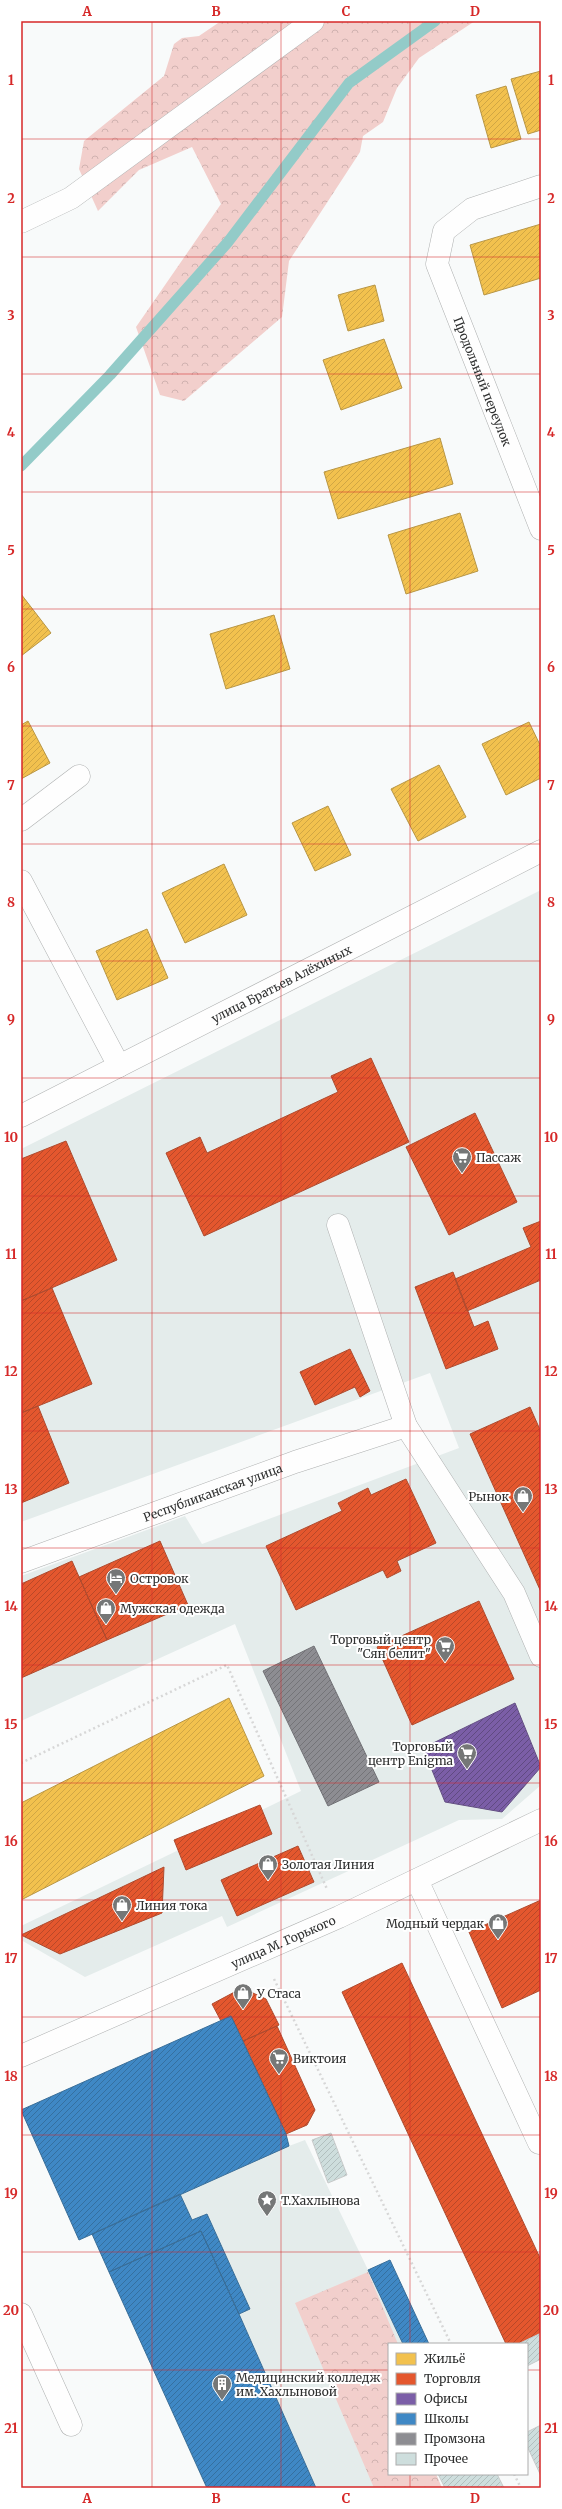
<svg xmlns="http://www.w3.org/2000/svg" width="562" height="2509" viewBox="0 0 562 2509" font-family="Merriweather,serif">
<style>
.built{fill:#e4eceb}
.forest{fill:url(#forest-crowns)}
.homes{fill:url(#homes-hatch);stroke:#b89645}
.shops{fill:url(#shops-hatch);stroke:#ae4b2f}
.offices{fill:url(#offices-hatch);stroke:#645083}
.schools{fill:url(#schools-hatch);stroke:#3a6e98}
.industry{fill:url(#industry-hatch);stroke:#717175}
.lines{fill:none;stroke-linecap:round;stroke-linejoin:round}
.stream{stroke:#93cbc8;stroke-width:11}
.building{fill:url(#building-hatch);stroke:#c8caca}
.minor-casing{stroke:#afb1b1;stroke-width:23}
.path{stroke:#d7d7d7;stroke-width:2.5;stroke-dasharray:2 3;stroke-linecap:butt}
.minor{stroke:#fefefe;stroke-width:22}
.grid{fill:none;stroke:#d62828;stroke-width:1;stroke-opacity:0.55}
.labels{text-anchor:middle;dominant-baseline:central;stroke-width:4;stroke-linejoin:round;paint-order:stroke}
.street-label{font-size:12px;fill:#2f3030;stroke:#fff}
.poi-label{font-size:12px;fill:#2f3030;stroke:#fff;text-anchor:start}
.neatline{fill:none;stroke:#d62828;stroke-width:1.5}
.grid-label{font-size:13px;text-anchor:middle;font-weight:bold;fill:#d62828}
</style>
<defs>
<pattern id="forest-crowns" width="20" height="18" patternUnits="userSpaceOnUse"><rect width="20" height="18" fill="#f2cfcc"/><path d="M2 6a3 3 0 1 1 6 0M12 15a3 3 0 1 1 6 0" fill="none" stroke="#d0b2b0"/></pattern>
<pattern id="homes-hatch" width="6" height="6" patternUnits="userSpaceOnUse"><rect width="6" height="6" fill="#f2c14e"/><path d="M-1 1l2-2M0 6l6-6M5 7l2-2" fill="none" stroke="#d0a644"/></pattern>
<pattern id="shops-hatch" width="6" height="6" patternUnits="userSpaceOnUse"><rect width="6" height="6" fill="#e4572e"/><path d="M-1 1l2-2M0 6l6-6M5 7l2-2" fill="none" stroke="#b94828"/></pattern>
<pattern id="offices-hatch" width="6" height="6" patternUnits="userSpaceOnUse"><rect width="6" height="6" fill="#7b5ea7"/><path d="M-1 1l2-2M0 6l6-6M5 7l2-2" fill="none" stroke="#604a81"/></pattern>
<pattern id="schools-hatch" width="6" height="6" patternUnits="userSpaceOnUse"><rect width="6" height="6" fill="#3f88c5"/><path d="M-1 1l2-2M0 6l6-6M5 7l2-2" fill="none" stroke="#3570a0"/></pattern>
<pattern id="industry-hatch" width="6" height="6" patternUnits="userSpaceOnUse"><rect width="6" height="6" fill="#8d8d92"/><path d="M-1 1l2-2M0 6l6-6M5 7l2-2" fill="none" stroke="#747478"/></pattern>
<pattern id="building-hatch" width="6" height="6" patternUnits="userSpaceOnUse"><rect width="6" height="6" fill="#cededd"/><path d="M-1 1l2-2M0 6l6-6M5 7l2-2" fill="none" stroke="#b1bfbe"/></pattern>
</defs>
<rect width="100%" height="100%" fill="#f8fafa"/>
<path class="built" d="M541,890V1785L502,1819L459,1820L227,1927L222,1916L85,1977L21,1940V1926L301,1791L235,1624L21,1721V1576L185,1516L202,1544L459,1448L430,1373L21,1522V1149Z
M231,2016L286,2134L289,2146L305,2140L404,2344H389V2474H436L442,2488H206L92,2234L79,2240L21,2110Z"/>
<path class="forest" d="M221,21H475L419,58L397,88L383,122L363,136L360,152L289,261L282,317L184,401L160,395L136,327L221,204L192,147L139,170L98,211L79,169L84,141L164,76L174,44L182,38L199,36Z
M368,2272L398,2344H389V2474H436L442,2488H374L295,2303Z"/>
<path class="homes" d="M541,71V130L528,134L511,79Z
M506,86L521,139L491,148L476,95Z
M541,224V278L484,295L470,245Z
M375,285L384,321L348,331L338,295Z
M384,339L402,388L341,410L323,360Z
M440,438L453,484L338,519L324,472Z
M460,513L478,571L406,594L388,535Z
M21,594L51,633L21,656Z
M274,615L290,669L226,689L210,634Z
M28,721L50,763L21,779V725Z
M529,722L541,747V778L506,795L482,744Z
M439,765L466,817L418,841L391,789Z
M328,806L351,855L315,871L292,823Z
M224,864L247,915L185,943L162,893Z
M147,929L168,978L117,1000L96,951Z
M229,1698L264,1776L21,1900V1803Z"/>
<path class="shops" d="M371,1058L409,1142L204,1236L166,1153L200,1137L207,1153L338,1092L331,1076Z
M475,1113L517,1202L449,1235L406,1147Z
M66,1141L117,1260L21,1301V1159Z
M541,1221V1280L467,1311L455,1279L531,1247L523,1228Z
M453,1272L474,1327L488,1321L498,1349L446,1369L415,1287Z
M52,1288L92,1384L21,1413V1301Z
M350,1349L370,1391L360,1397L355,1387L315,1405L300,1372Z
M38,1406L69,1483L21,1503V1413Z
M530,1407L541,1432V1592L470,1434Z
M406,1479L436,1543L397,1561L401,1571L387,1578L383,1570L296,1610L266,1546L342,1511L338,1503L368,1488L371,1495Z
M160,1541L188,1605L107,1640L79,1577Z
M72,1561L107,1640L21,1678V1584Z
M479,1601L514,1679L412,1725L377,1647Z
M260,1805L272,1834L186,1870L174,1840Z
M298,1846L314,1882L237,1916L221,1880Z
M164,1867L162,1913L60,1954L21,1935Z
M541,1900V1990L502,2008L469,1932Z
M402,1963L541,2260V2333L518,2344H506L342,1992Z
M242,1988L266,1999L279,2025L243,2041L231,2016L221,2021L212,2004Z
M277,2026L315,2110L307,2125L286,2134L243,2041Z"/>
<path class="offices" d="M515,1703L541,1767L502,1812L445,1802L423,1748Z"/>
<path class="schools" d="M231,2016L286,2134L289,2146L79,2240L21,2110Z
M180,2194L192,2220L207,2214L250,2309L239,2314L201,2231L109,2272L92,2234Z
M201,2231L239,2314L316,2488H207L109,2272Z
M390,2260L429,2344H403L368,2270Z"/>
<path class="industry" d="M314,1646L379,1782L328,1806L263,1671Z"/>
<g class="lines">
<path class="stream" d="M21,466L110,375L228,242L349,83L435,21"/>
</g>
<path class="building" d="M331,2133L347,2175L328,2183L312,2140Z
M541,2333V2359L527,2366V2344H518Z
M541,2425V2476L527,2446V2432Z
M438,2474H497L504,2488H445Z"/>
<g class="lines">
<g class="minor-casing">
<g id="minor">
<path id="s1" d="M541,186L472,209L444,231L437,264L541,529"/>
<path d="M21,222L71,198L313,21"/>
<path d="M21,820L79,776"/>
<path d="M21,881L119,1066"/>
<path id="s2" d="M21,1116L541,851"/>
<path d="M338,1225L406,1426L514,1593L541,1656"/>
<path id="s3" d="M21,1562L295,1462L406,1426"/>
<path d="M417,1880L539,2143L541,2142"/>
<path id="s4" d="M21,2056L339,1917L541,1820"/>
<path d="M21,2314L71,2425"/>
</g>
</g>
<path class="path" d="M21,1763L227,1665L327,1889
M274,1979L451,2344
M514,2474L521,2488"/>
<use href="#minor" class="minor"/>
</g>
<path class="grid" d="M152,21V2488M281,21V2488M410,21V2344M21,139H541M21,257H541M21,374H541M21,492H541M21,609H541M21,726H541M21,844H541M21,961H541M21,1078H541M21,1196H541M21,1313H541M21,1431H541M21,1548H541M21,1665H541M21,1783H541M21,1900H541M21,2017H541M21,2135H541M21,2252H541M21,2370H389M527,2370H541M410,2474V2488"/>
<defs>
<g id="supermarket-pin" transform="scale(1)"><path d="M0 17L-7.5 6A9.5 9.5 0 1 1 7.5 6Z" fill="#757777" stroke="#fff"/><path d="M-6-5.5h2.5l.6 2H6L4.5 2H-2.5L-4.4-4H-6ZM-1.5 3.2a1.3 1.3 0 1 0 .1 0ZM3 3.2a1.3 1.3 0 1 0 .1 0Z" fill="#fff"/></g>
<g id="shop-pin" transform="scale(1)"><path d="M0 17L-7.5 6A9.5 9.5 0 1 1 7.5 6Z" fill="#757777" stroke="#fff"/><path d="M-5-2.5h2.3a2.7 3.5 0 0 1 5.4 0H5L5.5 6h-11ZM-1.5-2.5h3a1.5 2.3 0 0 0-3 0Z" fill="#fff"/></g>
<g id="hotel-pin" transform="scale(1)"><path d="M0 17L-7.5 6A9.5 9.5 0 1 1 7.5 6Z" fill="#757777" stroke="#fff"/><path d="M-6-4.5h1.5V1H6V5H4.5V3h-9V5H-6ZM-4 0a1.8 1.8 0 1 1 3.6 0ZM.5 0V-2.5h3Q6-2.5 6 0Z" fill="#fff"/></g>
<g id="sight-pin" transform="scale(1)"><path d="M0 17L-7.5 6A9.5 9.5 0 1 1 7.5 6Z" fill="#757777" stroke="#fff"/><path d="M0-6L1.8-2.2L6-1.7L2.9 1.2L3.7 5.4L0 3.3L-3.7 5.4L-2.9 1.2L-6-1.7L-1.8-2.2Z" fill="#fff"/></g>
<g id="building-pin" transform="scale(1)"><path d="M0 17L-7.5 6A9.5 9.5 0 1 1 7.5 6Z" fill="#757777" stroke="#fff"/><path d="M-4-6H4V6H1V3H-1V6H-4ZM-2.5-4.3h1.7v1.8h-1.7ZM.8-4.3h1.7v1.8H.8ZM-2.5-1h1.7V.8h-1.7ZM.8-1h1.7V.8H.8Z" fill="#fff"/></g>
</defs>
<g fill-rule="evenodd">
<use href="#supermarket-pin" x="462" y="1157"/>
<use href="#shop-pin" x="523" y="1496"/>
<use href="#hotel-pin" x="116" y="1578"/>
<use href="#shop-pin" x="106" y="1608"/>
<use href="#supermarket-pin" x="445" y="1646"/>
<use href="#supermarket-pin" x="467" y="1753"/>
<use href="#shop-pin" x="268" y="1864"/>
<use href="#shop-pin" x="122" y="1905"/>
<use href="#shop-pin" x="498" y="1923"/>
<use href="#shop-pin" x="243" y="1993"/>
<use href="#supermarket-pin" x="279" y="2058"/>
<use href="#sight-pin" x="267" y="2200"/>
<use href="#building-pin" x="222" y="2384"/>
</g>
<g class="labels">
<g class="street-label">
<text stroke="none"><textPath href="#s1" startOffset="268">Продольный переулок</textPath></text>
<text stroke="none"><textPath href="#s2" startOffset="292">улица Братьев Алёхиных</textPath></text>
<text stroke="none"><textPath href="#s3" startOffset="204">Республиканская улица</textPath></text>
<text stroke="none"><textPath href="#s4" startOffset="286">улица М. Горького</textPath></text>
</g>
<g class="poi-label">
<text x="476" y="1157">Пассаж</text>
<text x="509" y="1496" text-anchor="end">Рынок</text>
<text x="130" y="1578">Островок</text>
<text x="120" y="1608">Мужская одежда</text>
<text x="431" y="1639" text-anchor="end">Торговый центр<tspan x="431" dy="14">"Сян белит"</tspan></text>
<text x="453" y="1746" text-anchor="end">Торговый<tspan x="453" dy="14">центр Enigma</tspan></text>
<text x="282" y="1864">Золотая Линия</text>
<text x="136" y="1905">Линия тока</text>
<text x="484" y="1923" text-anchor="end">Модный чердак</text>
<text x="257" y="1993">У Стаса</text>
<text x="293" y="2058">Виктоия</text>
<text x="281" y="2200">Т.Хахлынова</text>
<text x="236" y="2377">Медицинский колледж<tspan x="236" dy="14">им. Хахлыновой</tspan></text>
</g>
</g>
<rect width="562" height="2509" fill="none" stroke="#ffffff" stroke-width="44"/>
<rect x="388" y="2343" width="140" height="132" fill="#ffffff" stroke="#acacac"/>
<rect x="396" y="2353" width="20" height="12" fill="#f2c14e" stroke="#acacac"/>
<text x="424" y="2363" font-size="12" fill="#2f3030">Жильё</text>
<rect x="396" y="2373" width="20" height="12" fill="#e4572e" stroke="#acacac"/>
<text x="424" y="2383" font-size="12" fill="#2f3030">Торговля</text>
<rect x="396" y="2393" width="20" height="12" fill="#7b5ea7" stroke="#acacac"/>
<text x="424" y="2403" font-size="12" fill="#2f3030">Офисы</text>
<rect x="396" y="2413" width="20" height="12" fill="#3f88c5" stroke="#acacac"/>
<text x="424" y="2423" font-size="12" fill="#2f3030">Школы</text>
<rect x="396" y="2433" width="20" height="12" fill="#8d8d92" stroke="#acacac"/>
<text x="424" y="2443" font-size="12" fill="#2f3030">Промзона</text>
<rect x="396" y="2453" width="20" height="12" fill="#cededd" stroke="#acacac"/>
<text x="424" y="2463" font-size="12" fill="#2f3030">Прочее</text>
<rect x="22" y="22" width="518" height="2465" class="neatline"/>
<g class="grid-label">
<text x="87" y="16">A</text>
<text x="216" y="16">B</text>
<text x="346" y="16">C</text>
<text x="475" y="16">D</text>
<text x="11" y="85">1</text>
<text x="551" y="85">1</text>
<text x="11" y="203">2</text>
<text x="551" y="203">2</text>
<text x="11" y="320">3</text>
<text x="551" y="320">3</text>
<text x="11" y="437">4</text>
<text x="551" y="437">4</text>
<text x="11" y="555">5</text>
<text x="551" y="555">5</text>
<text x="11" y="672">6</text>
<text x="551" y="672">6</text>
<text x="11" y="790">7</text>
<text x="551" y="790">7</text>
<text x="11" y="907">8</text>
<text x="551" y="907">8</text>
<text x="11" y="1024">9</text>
<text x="551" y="1024">9</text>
<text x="11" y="1142">10</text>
<text x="551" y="1142">10</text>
<text x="11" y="1259">11</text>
<text x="551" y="1259">11</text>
<text x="11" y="1376">12</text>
<text x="551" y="1376">12</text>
<text x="11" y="1494">13</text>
<text x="551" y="1494">13</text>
<text x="11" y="1611">14</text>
<text x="551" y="1611">14</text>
<text x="11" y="1729">15</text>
<text x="551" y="1729">15</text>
<text x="11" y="1846">16</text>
<text x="551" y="1846">16</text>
<text x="11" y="1963">17</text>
<text x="551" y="1963">17</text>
<text x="11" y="2081">18</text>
<text x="551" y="2081">18</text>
<text x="11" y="2198">19</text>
<text x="551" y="2198">19</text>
<text x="11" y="2315">20</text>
<text x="551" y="2315">20</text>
<text x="11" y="2433">21</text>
<text x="551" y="2433">21</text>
<text x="87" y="2503">A</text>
<text x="216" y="2503">B</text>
<text x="346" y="2503">C</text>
<text x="475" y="2503">D</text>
</g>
</svg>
